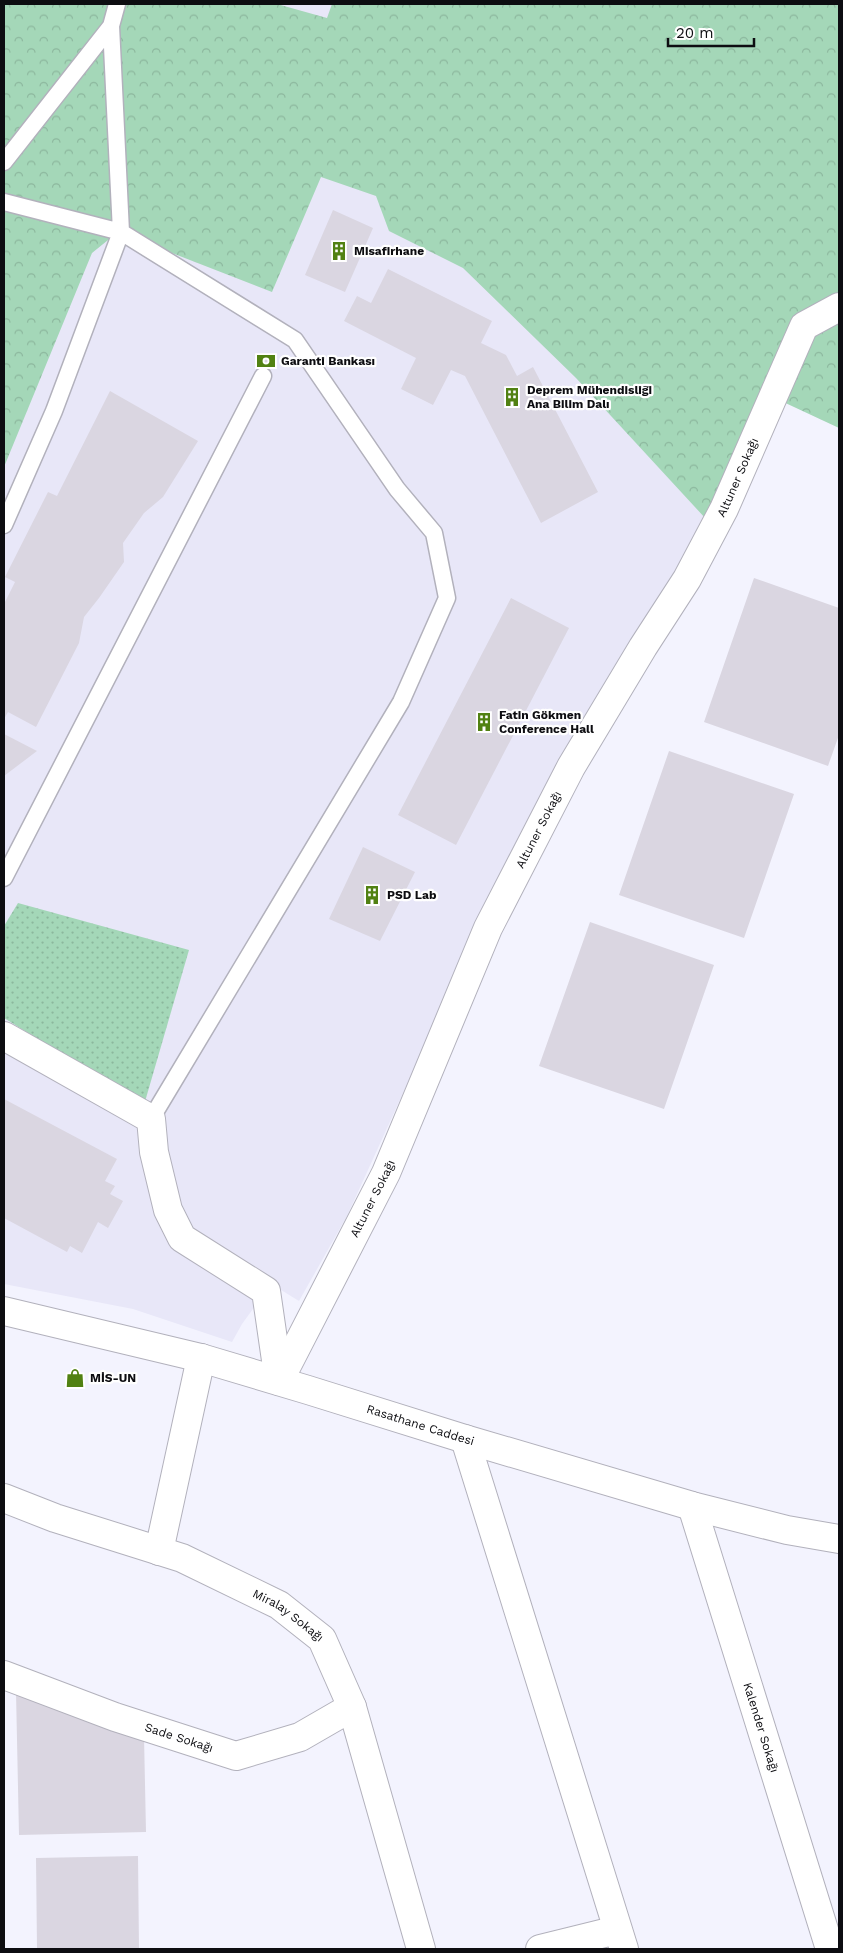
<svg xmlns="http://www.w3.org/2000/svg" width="843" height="1953" viewBox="0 0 843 1953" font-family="'Work Sans',sans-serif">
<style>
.built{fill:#e8e7f8}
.grass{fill:url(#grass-dots)}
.forest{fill:url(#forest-crowns)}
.building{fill:#dad6e1}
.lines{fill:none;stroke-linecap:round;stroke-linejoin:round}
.service-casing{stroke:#b2b1bc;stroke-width:19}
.minor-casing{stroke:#b2b1bc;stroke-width:30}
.tertiary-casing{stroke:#b2b1bc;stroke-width:30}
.service{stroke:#fff;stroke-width:16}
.minor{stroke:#fff;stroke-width:28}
.tertiary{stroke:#fff;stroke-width:28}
.labels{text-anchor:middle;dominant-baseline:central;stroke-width:4.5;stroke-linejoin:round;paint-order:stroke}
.poi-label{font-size:12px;font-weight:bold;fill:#0d0d11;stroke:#fff;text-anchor:start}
.street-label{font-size:12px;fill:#0d0d11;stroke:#fff}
</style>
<defs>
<pattern id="grass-dots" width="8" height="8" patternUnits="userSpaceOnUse" patternTransform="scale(1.25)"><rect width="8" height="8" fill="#a4d7b8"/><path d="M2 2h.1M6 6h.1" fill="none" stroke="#8cb79d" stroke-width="1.8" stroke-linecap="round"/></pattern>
<pattern id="forest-crowns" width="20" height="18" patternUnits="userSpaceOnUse" patternTransform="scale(1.25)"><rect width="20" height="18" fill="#a4d7b8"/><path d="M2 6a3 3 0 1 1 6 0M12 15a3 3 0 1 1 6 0" fill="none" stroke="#8cb79d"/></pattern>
</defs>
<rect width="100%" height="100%" fill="#f3f3fe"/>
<path class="built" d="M4,4H839L706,519L511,856L347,1216L299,1301L273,1285L266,1291L242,1324L232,1342L133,1309L4,1284Z"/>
<path class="grass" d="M18,903L189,950L144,1105L4,1018V926Z"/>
<path class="forest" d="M4,4H277L327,18L332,4H839V428L764,393L706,519L576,378L463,268L389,231L376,196L321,177L272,292L118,232L92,253L4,467Z"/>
<path class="building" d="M333,210L373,228L345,292L305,275Z
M388,269L492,321L481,343L506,355L517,376L533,367L598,492L541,523L465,376L451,370L433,405L401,389L416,358L344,321L357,296L371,303Z
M266,355L271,356L266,367L261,365Z
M110,391L198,441L163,497L144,513L123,543L124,562L99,598L84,617L79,643L36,727L8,712L4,719V604L15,582L5,577L48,492L57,496Z
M754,578L839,608V735L828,766L704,722Z
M511,598L569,628L456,845L398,815Z
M4,734L37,751L4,776Z
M669,751L794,794L744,938L619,895Z
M363,847L415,872L380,941L329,919Z
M590,922L714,965L664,1109L539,1066Z
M4,1099L117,1159L105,1181L115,1186L110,1194L123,1201L108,1228L98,1222L82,1253L70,1246L67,1252L4,1218Z
M16,1692L144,1736L146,1832L19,1835Z
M138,1856L139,1949H37L36,1858Z"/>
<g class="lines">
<g class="service-casing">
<path id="service" d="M4,162L111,26
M4,202L121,232L295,340L397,489L434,533L447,598L401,702L151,1119
M4,525L54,411L121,232L111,26L117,4
M4,878L263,376"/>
</g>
<g class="minor-casing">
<g id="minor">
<path d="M4,1036L151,1119L154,1152L168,1210L182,1238L266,1291L279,1381"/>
<path id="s1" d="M279,1381L386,1173L488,928L571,767L643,647L687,579L724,509L804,326L839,307"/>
<path d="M465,1439L624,1949"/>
<path id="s2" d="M4,1498L55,1518L182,1558L279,1605L322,1639L352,1707L421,1949"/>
<path id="s3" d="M692,1506L830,1949"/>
<path d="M159,1551L201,1358"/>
<path id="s4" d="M4,1675L115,1717L236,1756L300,1737L352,1707"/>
<path d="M540,1949L617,1930"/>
</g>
</g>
<g class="tertiary-casing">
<g id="tertiary">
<path id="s5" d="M4,1311L201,1358L308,1390L465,1439L692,1506L787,1530L839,1539"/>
</g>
</g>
<use href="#service" class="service"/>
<use href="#minor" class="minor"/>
<use href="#tertiary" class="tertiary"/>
</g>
<defs>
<g id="building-bare" transform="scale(1.5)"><path d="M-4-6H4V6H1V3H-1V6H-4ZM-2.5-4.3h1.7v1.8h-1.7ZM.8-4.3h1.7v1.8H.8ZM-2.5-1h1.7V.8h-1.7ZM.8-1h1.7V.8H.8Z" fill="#518112" stroke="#fff" stroke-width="2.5" paint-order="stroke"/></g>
<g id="bank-bare" transform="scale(1.5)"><path d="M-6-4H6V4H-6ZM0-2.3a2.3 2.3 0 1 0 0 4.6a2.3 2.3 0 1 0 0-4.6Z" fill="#518112" stroke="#fff" stroke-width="2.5" paint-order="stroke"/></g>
<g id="shop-bare" transform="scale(1.5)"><path d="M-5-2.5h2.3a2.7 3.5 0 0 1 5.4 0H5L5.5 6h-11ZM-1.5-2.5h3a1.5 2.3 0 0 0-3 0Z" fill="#518112" stroke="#fff" stroke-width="2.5" paint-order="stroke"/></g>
</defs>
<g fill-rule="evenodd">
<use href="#building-bare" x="339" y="251"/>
<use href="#bank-bare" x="266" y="361"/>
<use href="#building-bare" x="512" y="397"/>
<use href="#building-bare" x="484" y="722"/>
<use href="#building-bare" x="372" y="895"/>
<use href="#shop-bare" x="75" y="1378"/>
</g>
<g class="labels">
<g class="poi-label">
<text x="354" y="251">Misafirhane</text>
<text x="281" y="361">Garanti Bankası</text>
<text x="527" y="390">Deprem Mühendisliği<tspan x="527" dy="14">Ana Bilim Dalı</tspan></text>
<text x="499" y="715">Fatin Gökmen<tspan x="499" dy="14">Conference Hall</tspan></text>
<text x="387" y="895">PSD Lab</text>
<text x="90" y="1378">MİS-UN</text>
</g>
<g class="street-label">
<text stroke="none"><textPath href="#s1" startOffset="1015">Altuner Sokağı</textPath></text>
<text stroke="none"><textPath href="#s1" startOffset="610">Altuner Sokağı</textPath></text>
<text stroke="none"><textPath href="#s1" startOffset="205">Altuner Sokağı</textPath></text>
<text stroke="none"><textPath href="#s5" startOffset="432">Rasathane Caddesi</textPath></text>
<text stroke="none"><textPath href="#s2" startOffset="309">Miralay Sokağı</textPath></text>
<text stroke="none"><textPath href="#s3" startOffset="232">Kalender Sokağı</textPath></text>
<text stroke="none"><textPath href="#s4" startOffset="186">Sade Sokağı</textPath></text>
</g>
</g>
<rect width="843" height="1953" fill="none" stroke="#0d0d11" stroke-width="10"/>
<path d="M668 38v8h86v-8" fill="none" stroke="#0d0d11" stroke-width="2.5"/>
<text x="676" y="38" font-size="15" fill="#0d0d11" stroke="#ffffff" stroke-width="4" paint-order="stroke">20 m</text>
</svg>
